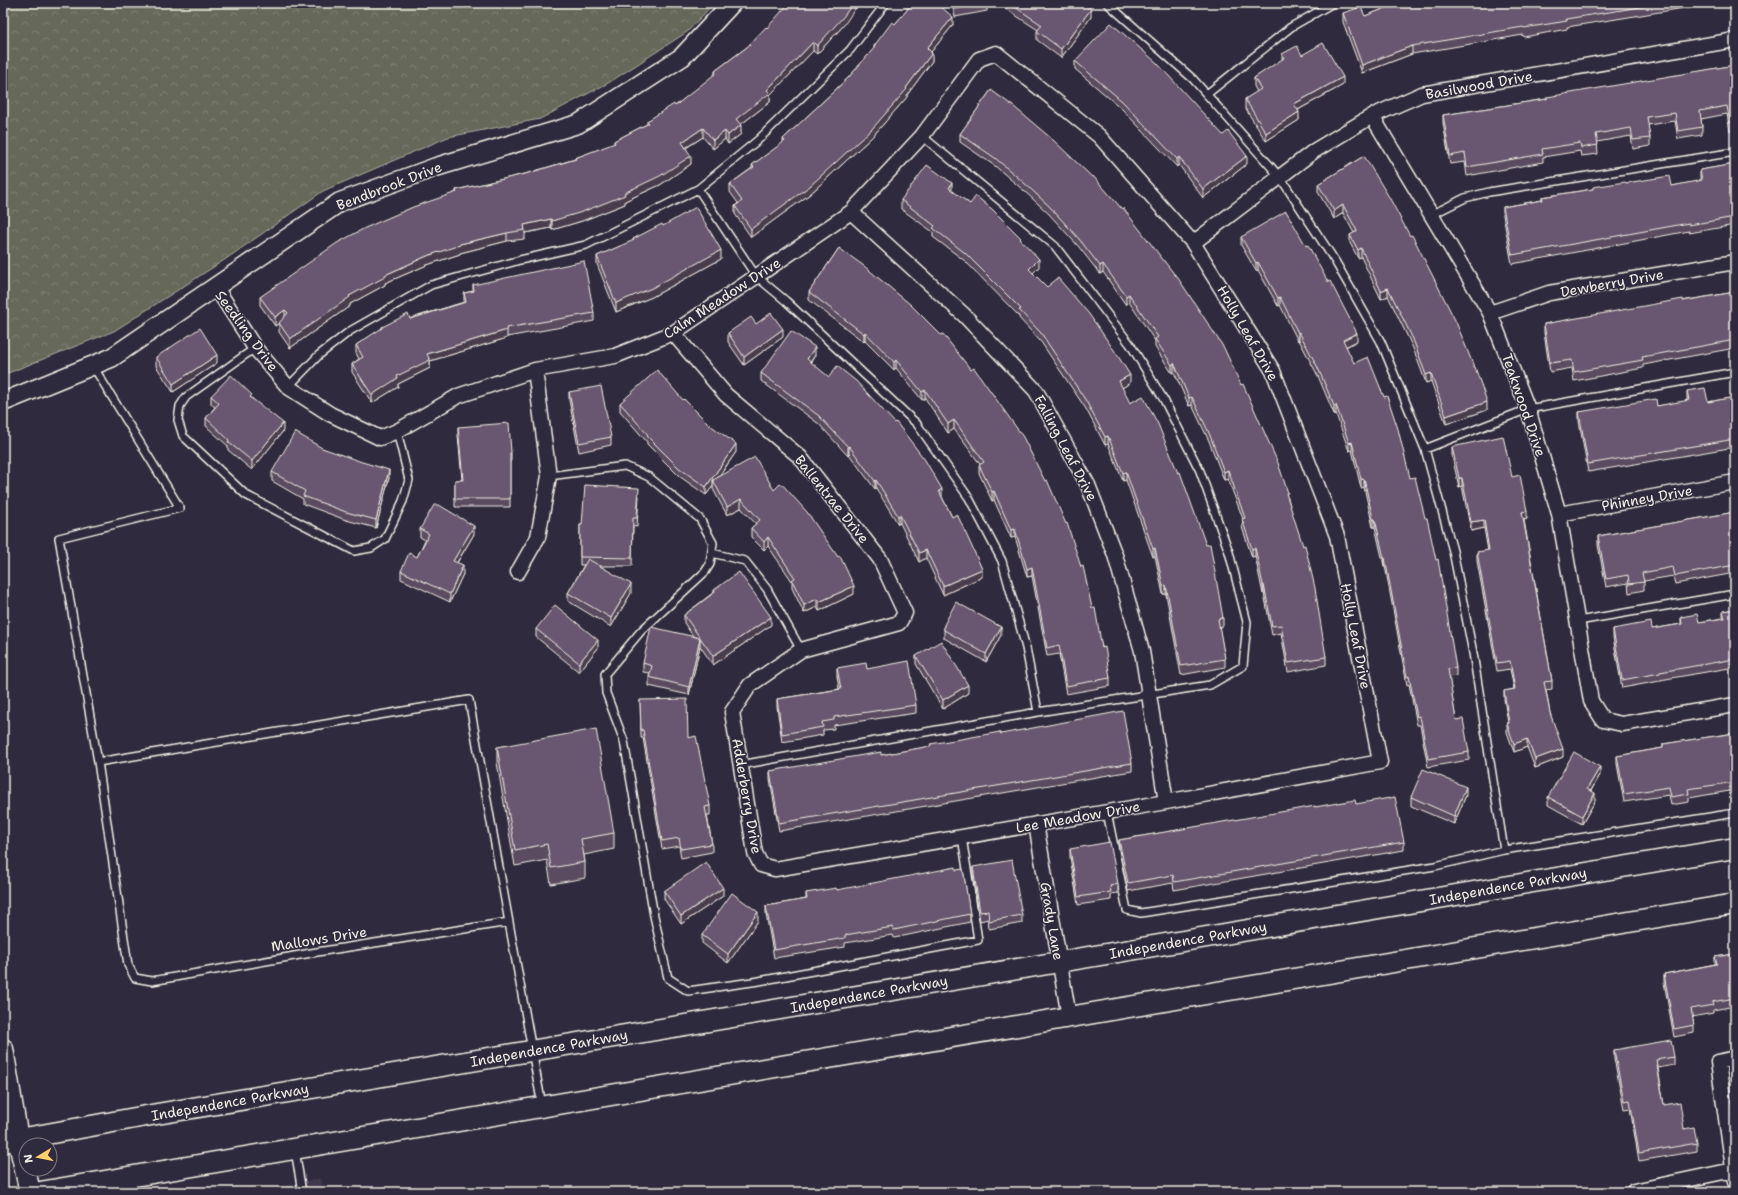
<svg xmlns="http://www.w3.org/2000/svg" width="1738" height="1195" viewBox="0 0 1738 1195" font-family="'Shantell Sans',sans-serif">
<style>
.built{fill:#40384c}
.park{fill:url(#park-crowns);stroke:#adada1}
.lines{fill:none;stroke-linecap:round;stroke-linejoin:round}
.service-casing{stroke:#f4f1e8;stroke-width:10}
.minor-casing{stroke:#f4f1e8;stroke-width:17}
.tertiary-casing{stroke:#f4f1e8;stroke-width:21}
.secondary-casing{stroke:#f4f1e8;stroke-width:23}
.service{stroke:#2f2a3d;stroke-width:7}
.minor{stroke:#2f2a3d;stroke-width:14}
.tertiary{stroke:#2f2a3d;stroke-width:18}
.secondary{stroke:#2f2a3d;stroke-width:20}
.wall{fill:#5a4b60;stroke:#f4f1e8}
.shaded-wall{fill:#4a3d4e;stroke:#f4f1e8}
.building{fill:#695770;stroke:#f4f1e8}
.labels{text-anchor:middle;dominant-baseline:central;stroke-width:3;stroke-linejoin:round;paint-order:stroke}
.street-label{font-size:14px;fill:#f4f1e8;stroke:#2f2a3d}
</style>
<defs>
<pattern id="park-crowns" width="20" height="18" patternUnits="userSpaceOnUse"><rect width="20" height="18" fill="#66695a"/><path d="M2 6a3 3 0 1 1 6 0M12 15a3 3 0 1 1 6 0" fill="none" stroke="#7c7f72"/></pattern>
</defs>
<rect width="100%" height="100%" fill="#2f2a3d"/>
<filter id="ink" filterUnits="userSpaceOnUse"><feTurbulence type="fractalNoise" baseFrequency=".025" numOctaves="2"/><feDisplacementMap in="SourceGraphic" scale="8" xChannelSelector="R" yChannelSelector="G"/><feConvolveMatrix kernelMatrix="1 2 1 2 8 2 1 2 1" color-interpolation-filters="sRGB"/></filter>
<g filter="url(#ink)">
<path class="built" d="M320,1178L323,1192H259Z"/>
<path class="park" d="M3,3H714L687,32L610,82L540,119L448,137L323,191L226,259L114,331L3,375Z"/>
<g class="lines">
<g class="service-casing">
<path id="service" d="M1107,3L1193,79L1280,177L1335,261L1381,342L1425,449L1453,551L1473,653L1504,850L1735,813
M1207,94L1291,27L1333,3
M698,189L758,140L850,50L886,3
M1431,215L1465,198L1489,192L1735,152
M255,348L186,397L180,406L178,420L183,436L246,495L354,551L371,548L385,539L403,501L409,480L397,431
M93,366L180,508L59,538L98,762L128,965L135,978L152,981L317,952L509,922
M288,387L319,355L350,331L431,285L520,260L586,245L698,189L756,276L786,301L917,424L969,498L1002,561L1026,648L1038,712
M1425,449L1528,409L1735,372
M549,476L625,466L649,477L700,519L713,543L710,564L705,572L641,631L605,674L606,693L624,741L654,916L668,978L688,991L759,981L978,940L962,837
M712,553L745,561L767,589L801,650
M1578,621L1735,594
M98,762L469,700L542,1106
M740,765L1038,712L1210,685L1243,666L1247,622L1229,552L1200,471L1164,400L1130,344L1055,246L922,136
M1107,812L1127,910L1141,913L1435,866L1504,850
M295,1150L302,1192"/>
</g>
<g class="minor-casing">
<path id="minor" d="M1372,116L1490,313L1528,409L1559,514L1591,701L1603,720L1622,724L1735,705
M851,212L964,315L1036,391L1088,485L1115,555L1142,651L1166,802
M1193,243L1314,151L1372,116L1422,94L1735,40
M215,286L255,348L288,387L330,414L380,438L397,431L458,396L535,370L615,356L673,333L851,212L922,136L979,59L996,53L1099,136L1193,243L1273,371L1337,536L1380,762L1166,802L775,869L761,865L755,853L732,712L750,685L801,650L899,623L905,613L880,559L800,457L726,395L673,333
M1490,313L1549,293L1735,262
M1559,514L1735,482
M518,572L538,537L549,476L535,370
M1036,824L1069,1017
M1735,1058L1718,1062L1735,1182
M1634,1191L1733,1170"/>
</g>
<g class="tertiary-casing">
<path id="tertiary" d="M3,402L111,358L340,202L436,167L578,124L682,57L732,3"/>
</g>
<g class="secondary-casing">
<path id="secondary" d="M3,1049L18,1139L30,1192
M3,1142L157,1114L1735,848
M40,1192L1735,904"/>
</g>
<use href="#service" class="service"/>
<use href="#minor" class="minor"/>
<use href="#tertiary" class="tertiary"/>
<use href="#secondary" class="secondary"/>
</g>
<path class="wall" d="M903,3H936L953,25L931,52L932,61L907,95V97L872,137L810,194L751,237L735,214V206L738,203L730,192V184L752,168V165L783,143V139L848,78L874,49V46L895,24L908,9L903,5Z
M952,3H987V11L955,17Z
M1006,3H1083L1091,17L1061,58L1037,40V31L1038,30L1006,9Z
M1399,3H1715L1567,27V29L1524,37L1523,35L1412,54L1362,73L1343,22V13L1365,16Z
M844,25L817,54L813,51L770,95V102L740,125L741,134L728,144L725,139L713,149L703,137L686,148L691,164L660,185L625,201V204L582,221L552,230L551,228L525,233V239L507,241L460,253V254L427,265L385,283V285L350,304V306L290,348L279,332V323L275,326L260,305V297L456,192V190L525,174L575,159V158L614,144V141L647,124V121L675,106L715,75V71L747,47L767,28Z
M1282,54L1302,55L1343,85L1298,110L1299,120L1266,141L1245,108V99L1257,92L1254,86V78L1282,60Z
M1075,61L1247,164L1203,198L1179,165L1177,167L1122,109L1075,69Z
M1735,65V130L1730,131L1727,114L1701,119L1702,127V135L1678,139L1675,121L1648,125L1650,138V146L1633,149L1631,136L1597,142L1598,154L1581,156L1580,151L1543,157V162L1467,176L1465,162L1450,164L1443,123V115L1547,99Z
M991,90L1288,498L1326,657V665L1288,672L1281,633L1272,635L1264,593L1263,594L1255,556L1252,557L1242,527L1243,519L1228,479L1224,480L1209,441L1192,405L1189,406L1174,372L1172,373L1155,347V341L1129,302L1126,305L1103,272L1100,274L1079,247L1049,214L1022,189L995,166L960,142V134Z
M1364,156L1487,410L1446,424L1431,381L1426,383L1413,348L1388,296L1381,299L1361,257L1358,258L1350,243V235L1354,233L1343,213L1334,219L1318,192V184Z
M1735,164V225L1689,233V231L1512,264L1503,215V207L1542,200V197L1593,189L1626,183L1672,186L1700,181V170Z
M952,191L970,204L1021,241L1039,267L1033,273L1130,383L1122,388L1223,618V626L1219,627L1225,659V667L1181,675L1166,594H1163L1155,556L1153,557L1126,480L1123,481L1108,444L1105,445L1086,409L1041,342L1019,318V316L965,261L933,237V232L901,209V200Z
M663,226L721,259L652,297L616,312L597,264V256L633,241V239Z
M1241,237L1357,341L1346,347L1456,668V676L1449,677L1456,720L1469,752V760L1428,767L1420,725H1417L1409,684L1407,685L1385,566H1384L1375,527H1373L1364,487L1361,488L1352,450L1349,451L1336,414H1334L1318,376L1299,340L1298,341L1280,305L1278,306L1258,270L1256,271L1241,245Z
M839,248L1092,608L1110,678V686L1066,694L1059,654L1047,656L1032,576L1027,577L1015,537L1011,538L994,500L992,501L979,473V465L980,464L954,429L948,433L925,398L922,400L896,368L894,370L865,341L864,342L809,300V292Z
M473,285L594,313V321L507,337V338L430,361V368L398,384V387L372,403L352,372V364L359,359L356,353V345L382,329V327L464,302V293L473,291Z
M1735,292V348L1643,365V368L1574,381L1572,368L1550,372L1544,333V324Z
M756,324L783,337L744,365L728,342V333Z
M815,355L811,362L942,497L982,577L943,595L926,558L919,562L900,523L898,524L876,488L875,489L849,454L848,456L819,424L761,381V373Z
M156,357L217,363L173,392L156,366Z
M1687,391L1708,402L1735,397V447L1588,472L1579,421V412L1657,406L1687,401Z
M569,392L611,437V445L579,452L569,400Z
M211,396L252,398L283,431L252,470L228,450V446L206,426V418L215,407L211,404Z
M683,400L736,452L719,477L774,490L854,594L819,611L817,607L804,613L792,588V581L768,546L764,550L751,537V528L756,524L741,508L727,515L713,489V486L706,495L679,476L647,444V442L620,411V403Z
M458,427L511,453V461L510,462V507H455V480H462L458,435Z
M1452,447L1512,477L1527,519L1524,520L1552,681V689L1546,690L1550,713L1563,757L1535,768L1527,747L1514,752L1507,732V724L1508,723L1504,699V691L1514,689L1510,669L1497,671L1477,561V552L1488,551L1484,528L1471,531L1462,486L1459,487L1452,456Z
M322,448L389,478L376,528L346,520L303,504V499L272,481V472Z
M639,496L637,527L633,526L632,566H599L631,593L611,627L568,601V593L584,565H580V525H582Z
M1735,512V573L1675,584L1673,576L1644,581V590L1629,593L1628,583L1606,587L1598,545V536Z
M420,529L474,534L457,563L463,574L450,602L401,579V571L417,557L425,540L420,537Z
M714,590L771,625L713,665L700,646L689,695L649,686V677L650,673L643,672V663L693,636L684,623V615L714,592Z
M1735,609V667L1660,680V681L1622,688L1613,637V629H1652L1681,624V617L1699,622L1723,618V611Z
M944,625L1001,635L986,662L944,638Z
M536,629L598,648L579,672L536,637Z
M916,656L968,693L943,709L916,664Z
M837,668L867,669L916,705V713L834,725V729L823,730V735L782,742L777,707V699L839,689L837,676Z
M640,700L688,738L710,806V815H707L712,844V852L681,858L679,846L662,849L643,738H641Z
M1735,733V790L1689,798V802L1671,805L1669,795L1624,802L1617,764V756L1663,748V744Z
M1001,734L1132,763V771L779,831L770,779V771L881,755Z
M497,747L614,833V849L584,855L585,862V878L551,884L547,860L515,866L497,763Z
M1600,775L1591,791L1595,801L1582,824L1548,805V797Z
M1466,795L1454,824L1411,806V797Z
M1356,804L1404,842V850L1174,890L1173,883L1128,891L1119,848V840L1315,807Z
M1070,849L1118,884V893L1111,894V900L1078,905L1070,857Z
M973,867L1022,915V923L989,929L988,919L980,921L973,875Z
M837,890L970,914V922L894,938L893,935L845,943V947L774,958L766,914V906L806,899V893Z
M664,891L723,896L681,924L664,899Z
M758,921L728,963L702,943V935Z
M1735,954V1006L1713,1010V1013L1692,1017L1694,1025V1033L1674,1037L1664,982V974L1715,964V957Z
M1614,1050L1674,1057V1065L1658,1068L1664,1105L1697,1143V1151L1639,1161L1630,1108L1624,1109L1614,1058Z"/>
<path class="shaded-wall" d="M853,3H859L844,25L817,54V46Z
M1091,9V17L1061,58V49Z
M953,17V25L927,57V48Z
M813,42V51L770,95V102L736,128V119L767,90Z
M1412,46V54L1362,73V65Z
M932,53V61L907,95V97L872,137L810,194L751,237V229L906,88Z
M1343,77V85L1294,112V104Z
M1299,112V120L1266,141V133Z
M741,125V134L728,144V135Z
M703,128V137L682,150V142Z
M725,131V139L713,149V140Z
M691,156V164L660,185L625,201V204L582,221L552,230V221L624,193Z
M1247,156V164L1203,198V189Z
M1179,157V165L1177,167V159Z
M952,183V191L949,188Z
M1343,205V213L1334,219V211Z
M551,219V228L525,233L524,225Z
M507,233V241L460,253V254L427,265L385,283V285L350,304V306L290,348V339L349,296L385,275L427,256L460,244Z
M1361,248V257L1358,258V250Z
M721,250V259L652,297L616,312V303Z
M1039,259V267L1029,277V269Z
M1258,262V270L1256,271V263Z
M1103,264V272L1100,274V266Z
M1388,288V296L1381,299V291Z
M1129,294V302L1126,305V296Z
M1280,297V305L1278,306V298Z
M285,310V319L275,326V317Z
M783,329V337L744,365V357Z
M507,330V338L430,361V368L398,384V387L372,403V395L427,354Z
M865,332V341L864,342V334Z
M1299,332V340L1298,341V333Z
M1357,333V341L1343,348V340Z
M815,347V355L807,367V359Z
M217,355V363L173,392V384Z
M896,360V368L894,370V362Z
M1174,363V372L1172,373V365Z
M1431,373V381L1426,383V375Z
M1130,375V383L1119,390V381Z
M925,390V398L922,400V392Z
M1192,397V405L1189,406V398Z
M1487,402V410L1446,424V416Z
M1336,405V414H1334V406Z
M954,420V429L948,433V424Z
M283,423V431L252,470V461Z
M1108,436V444L1105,445V437Z
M1352,442V450L1349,451V443Z
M736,444V452L714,483L713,480V486L706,495V487Z
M849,446V454L848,456V447Z
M389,470V478L376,528V520Z
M1228,470V479L1224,480V472Z
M1126,472V480L1123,481V473Z
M1459,478H1462V486L1459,487Z
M1361,479H1364V487L1361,488Z
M876,480V488L875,489V481Z
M942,489V497L939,499V491Z
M994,491V500L992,501V492Z
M741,499V508L727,515V507Z
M1527,511V519L1522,520V512Z
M900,515V523L898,524V516Z
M1373,519H1375V527H1373Z
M1484,520V528L1471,531V522Z
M474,526V534L453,569V561Z
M1015,529V537L1011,538V530Z
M768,537V546L764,550V542Z
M1155,548V556L1153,557V549Z
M1255,548V556L1252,557V549Z
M926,550V558L919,562V553Z
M1384,558H1385V566H1384Z
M463,565V574L450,602V594Z
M1032,567V576L1027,577V569Z
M982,569V577L943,595V586Z
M631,584V593L611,627V618Z
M1166,585V594H1163V586Z
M1263,585H1264V593L1263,594Z
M854,586V594L819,611V602Z
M817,599V607L804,613V605Z
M771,617V625L713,665V656Z
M1001,627V635L986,662V654Z
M700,638V646L689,695V687Z
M598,640V648L579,672V663Z
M968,685V693L943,709V700Z
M1527,739V747L1514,752V744Z
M1563,749V757L1535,768V759Z
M1600,767V775L1587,797V789Z
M1466,787V795L1454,824V816Z
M1595,793V801L1582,824V816Z
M723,888V896L681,924V916Z
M758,912V921L728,963V954Z"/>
<path class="building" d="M789,3H853L844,16L817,46L813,42L767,90L770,93L736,119L741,125L728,135L725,131L713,140L703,128L682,142L691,156L660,176L624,193L625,195L582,212L552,221L551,219L524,225L525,230L507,233L460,244V245L427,256L385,275V277L349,296L350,297L290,339L279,323L288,313L285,310L275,317L260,297L337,243L365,228L413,207L457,192L456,190L525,174L576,159L575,158L615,143L614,141L649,123L647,121L674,104L675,106L716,73L715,71L747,47L766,27L767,28Z
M910,3H936L953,17L927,48L932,53L906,88L907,89L872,129L810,186L751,229L735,206L742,201L730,184L754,167L752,165L785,141L783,139L848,78L875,47L874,46L892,22L895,24L912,4Z
M954,3H986L955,9Z
M1009,3H1083L1091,9L1061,49L1037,31L1042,25Z
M1399,3H1665L1566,19L1567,21L1524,28L1523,27L1412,46L1362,65L1343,13L1361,7L1365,16Z
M1111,23L1157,63L1223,135L1228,131L1247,156L1203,189L1179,157L1177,159L1122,101L1075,61Z
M1323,43L1343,77L1294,104L1299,112L1266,133L1245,99L1261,89L1254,78L1284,58L1282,54L1297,46L1302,55Z
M1735,65V122L1730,123L1727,106L1700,111L1702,127L1678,131L1675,113L1647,117L1650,138L1633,140L1631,128L1596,134L1598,145L1581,148L1580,143L1542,149L1543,154L1467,167L1465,153L1450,156L1443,115L1547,99V97Z
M991,90L1013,106L1052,139L1092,177L1093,176L1122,209L1123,208L1175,275H1176L1224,348L1241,385L1243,384L1278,463L1288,493H1286L1303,546L1305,545L1315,588L1326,657L1288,663L1281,625L1272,626L1264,585H1263L1255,548L1252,549L1242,519L1245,518L1228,470L1224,472L1209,433L1192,397L1189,398L1174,363L1172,365L1155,339L1158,337L1129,294L1126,296L1103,264L1100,266L1079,239L1049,206L1022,181L995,158L960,134Z
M1364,156L1389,197L1410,236L1412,235L1456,322L1474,367H1475L1487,402L1446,416L1431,373L1426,375L1413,339L1388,288L1381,291L1361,248L1358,250L1350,235L1357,231L1343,205L1334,211L1318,184Z
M1735,164V217L1689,225V223L1512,255L1503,207L1543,200L1542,197L1593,189V187L1625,182L1626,183L1670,176L1672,186L1702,180L1700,170Z
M927,165L952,183L949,188L970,204L976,196L993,210L1021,238L1020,239L1039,259L1029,269L1047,287L1058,278L1089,314L1116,353L1130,375L1119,381L1130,403L1143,396L1158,424L1178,473L1180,472L1206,545L1210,544L1223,618L1218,619L1225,659L1181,666L1166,585L1163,586L1155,548L1153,549L1126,472L1123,473L1108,436L1105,437L1086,401L1041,333L1019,310L1021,309L965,253L933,228L935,226L901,200Z
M696,207L721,250L652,288L616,303L597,256L634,240L633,239L662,224L663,226Z
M1286,211L1306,246L1308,245L1328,282L1330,281L1357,333L1343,340L1354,363L1368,357L1384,397L1387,396L1398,429L1410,478L1415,477L1425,518H1427L1436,560L1438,559L1443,590L1456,668L1448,669L1456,720L1463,719L1469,752L1428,759L1420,716L1417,717L1409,676L1407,677L1385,558H1384L1375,519H1373L1364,479H1361L1352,442L1349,443L1336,405L1334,406L1318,368L1299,332L1298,333L1280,297L1278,298L1258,262L1256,263L1241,237Z
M839,248L864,266L911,305L941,335L943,334L971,370L974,368L1023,437L1045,481L1047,480L1066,524L1067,523L1081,567L1083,566L1092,608H1095L1102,648L1105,647L1110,678L1066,686L1059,645L1047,648L1032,567L1027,569L1015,529L1011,530L994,491L992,492L979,465L984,462L954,420L948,424L925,390L922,392L896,360L894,362L865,332L864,334L809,292Z
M584,261L594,313L506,328L507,330L427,354L430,360L397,376L398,378L372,395L352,364L363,357L356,345L382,328V327L408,314L410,319L466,302L464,293L474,291L473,285Z
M1735,292V340L1642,357L1643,360L1574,372L1572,360L1550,363L1544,324L1683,299V301Z
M771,313L783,329L744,357L728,333L751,317L756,324Z
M200,328L217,355L173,384L156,357Z
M791,331L815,347L807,359L829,377L837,366L856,381L895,423L896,422L925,460L942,489L939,491L952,517L957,514L982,569L943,586L926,550L919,553L900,515L898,516L876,480L875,481L849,446L848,447L819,416L761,373Z
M657,370L683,400L684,399L710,425L736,444L706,487L679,468L647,436L648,435L620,403Z
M231,375L252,395L250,397L283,423L252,461L228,442L229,440L206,418L219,403L211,396Z
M601,386L611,437L579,443L569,392Z
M1705,388L1708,402L1735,397V439L1588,464L1579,412L1656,399L1657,406L1689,400L1687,391Z
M509,423L511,453H510V499H455V480H463L458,427Z
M295,432L322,448L362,462L389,470L376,520L346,512L303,496L305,491L272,472Z
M1503,436L1512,477L1520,475L1527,511L1522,512L1552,681L1544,682L1550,713L1563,749L1535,759L1527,739L1514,744L1507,724L1509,723L1504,691L1515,689L1510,661L1497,663L1477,552L1489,550L1484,520L1471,522L1462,478H1459L1452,447Z
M755,457L774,490L781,483L807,512L838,557L840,556L854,586L819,602L817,599L804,605L792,580L795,578L768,537L764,542L751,528L760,520L741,499L727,507L713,480Z
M585,485L639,488L637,518H633L632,558L580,557V525H582Z
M434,505H439L474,526L453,561L463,565L450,594L401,571L409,553L417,557L429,534L420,529Z
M1735,512V565L1675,576L1673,567L1642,573L1644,582L1629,584L1628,575L1606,579L1598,536Z
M588,559L631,584L611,618L568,593Z
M739,572L771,617L713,656L684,615L715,592L714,590Z
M956,602L1001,627L986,654L944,630V625Z
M555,605L598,640L579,663L536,629Z
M1735,609V659L1660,672V673L1622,680L1613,629L1651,622L1652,629L1682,624L1681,617L1697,614L1699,622L1725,618L1723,611Z
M651,627L700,638L689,687L649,677L652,666L643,663Z
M941,641L968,685L943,700L916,656Z
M909,661L916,705L834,717V720L822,722L823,727L782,734L777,699L841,689L837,668L866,663L867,669Z
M687,699L688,738L696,736L710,806L705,807L712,844L681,849L679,838L662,841L643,730H641L640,700Z
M1123,711L1132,763L779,823L770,771L881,752V755L931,746L930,744L961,739L1000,732L1001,734Z
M596,729L614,833L581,839L585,862L551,868L547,844L515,850L497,747Z
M1735,733V782L1688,789L1689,794L1671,797L1669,787L1624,794L1617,756L1663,748V744Z
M1574,752L1600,767L1587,789L1595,793L1582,816L1548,797Z
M1423,769L1466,787L1454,816L1411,797Z
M1395,797L1404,842L1174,882L1173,875L1128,883L1119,840L1315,806V807L1355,800L1356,804Z
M1110,842L1118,884L1110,886L1111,892L1078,897L1070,849Z
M1012,860L1022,915L989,921L988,911L980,912L973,867Z
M706,862L723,888L681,916L664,891Z
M956,867V870L963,869L970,914L894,930L893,927L845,935V938L774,950L766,906L807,899L806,893L836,888L837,890Z
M732,893L758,912L728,954L702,935Z
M1735,954V998L1712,1002L1713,1005L1691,1009L1694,1025L1674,1029L1664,974L1717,964L1715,957Z
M1671,1040L1674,1057L1656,1060L1664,1105L1680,1102L1684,1129L1694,1127L1697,1143L1639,1153L1630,1100L1624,1101L1614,1050Z"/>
</g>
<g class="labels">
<g class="street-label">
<text transform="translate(1479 85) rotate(-10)">Basilwood Drive</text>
<text transform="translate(389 186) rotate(-21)">Bendbrook Drive</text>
<text transform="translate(1612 283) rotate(-10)">Dewberry Drive</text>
<text transform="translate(722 298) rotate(-33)">Calm Meadow Drive</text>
<text transform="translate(247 331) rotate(54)">Seedling Drive</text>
<text transform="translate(1248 333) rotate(60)">Holly Leaf Drive</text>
<text transform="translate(1524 405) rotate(71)">Teakwood Drive</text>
<text transform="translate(1066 448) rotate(62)">Falling Leaf Drive</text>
<text transform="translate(1647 498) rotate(-10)">Phinney Drive</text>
<text transform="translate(832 499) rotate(51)">Ballentrae Drive</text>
<text transform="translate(1356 636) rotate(79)">Holly Leaf Drive</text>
<text transform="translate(747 796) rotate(80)">Adderberry Drive</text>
<text transform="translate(1078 817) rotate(-10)">Lee Meadow Drive</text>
<text transform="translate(1508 886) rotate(-10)">Independence Parkway</text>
<text transform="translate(1052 921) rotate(80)">Grady Lane</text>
<text transform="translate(319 939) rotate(-9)">Mallows Drive</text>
<text transform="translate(1188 940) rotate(-10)">Independence Parkway</text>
<text transform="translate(869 994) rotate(-10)">Independence Parkway</text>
<text transform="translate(549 1048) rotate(-10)">Independence Parkway</text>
<text transform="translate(230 1102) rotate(-10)">Independence Parkway</text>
</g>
</g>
<rect width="1738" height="1195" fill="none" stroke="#2f2a3d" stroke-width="16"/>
<rect x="8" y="8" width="1722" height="1179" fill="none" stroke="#f4f1e8" stroke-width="1.5" filter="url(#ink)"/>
<g transform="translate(38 1157) rotate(260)"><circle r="19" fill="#2f2a3d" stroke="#7e7a81"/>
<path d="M0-3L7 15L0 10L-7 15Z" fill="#ffd166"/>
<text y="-6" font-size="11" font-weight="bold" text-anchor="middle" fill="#f4f1e8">N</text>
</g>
</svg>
